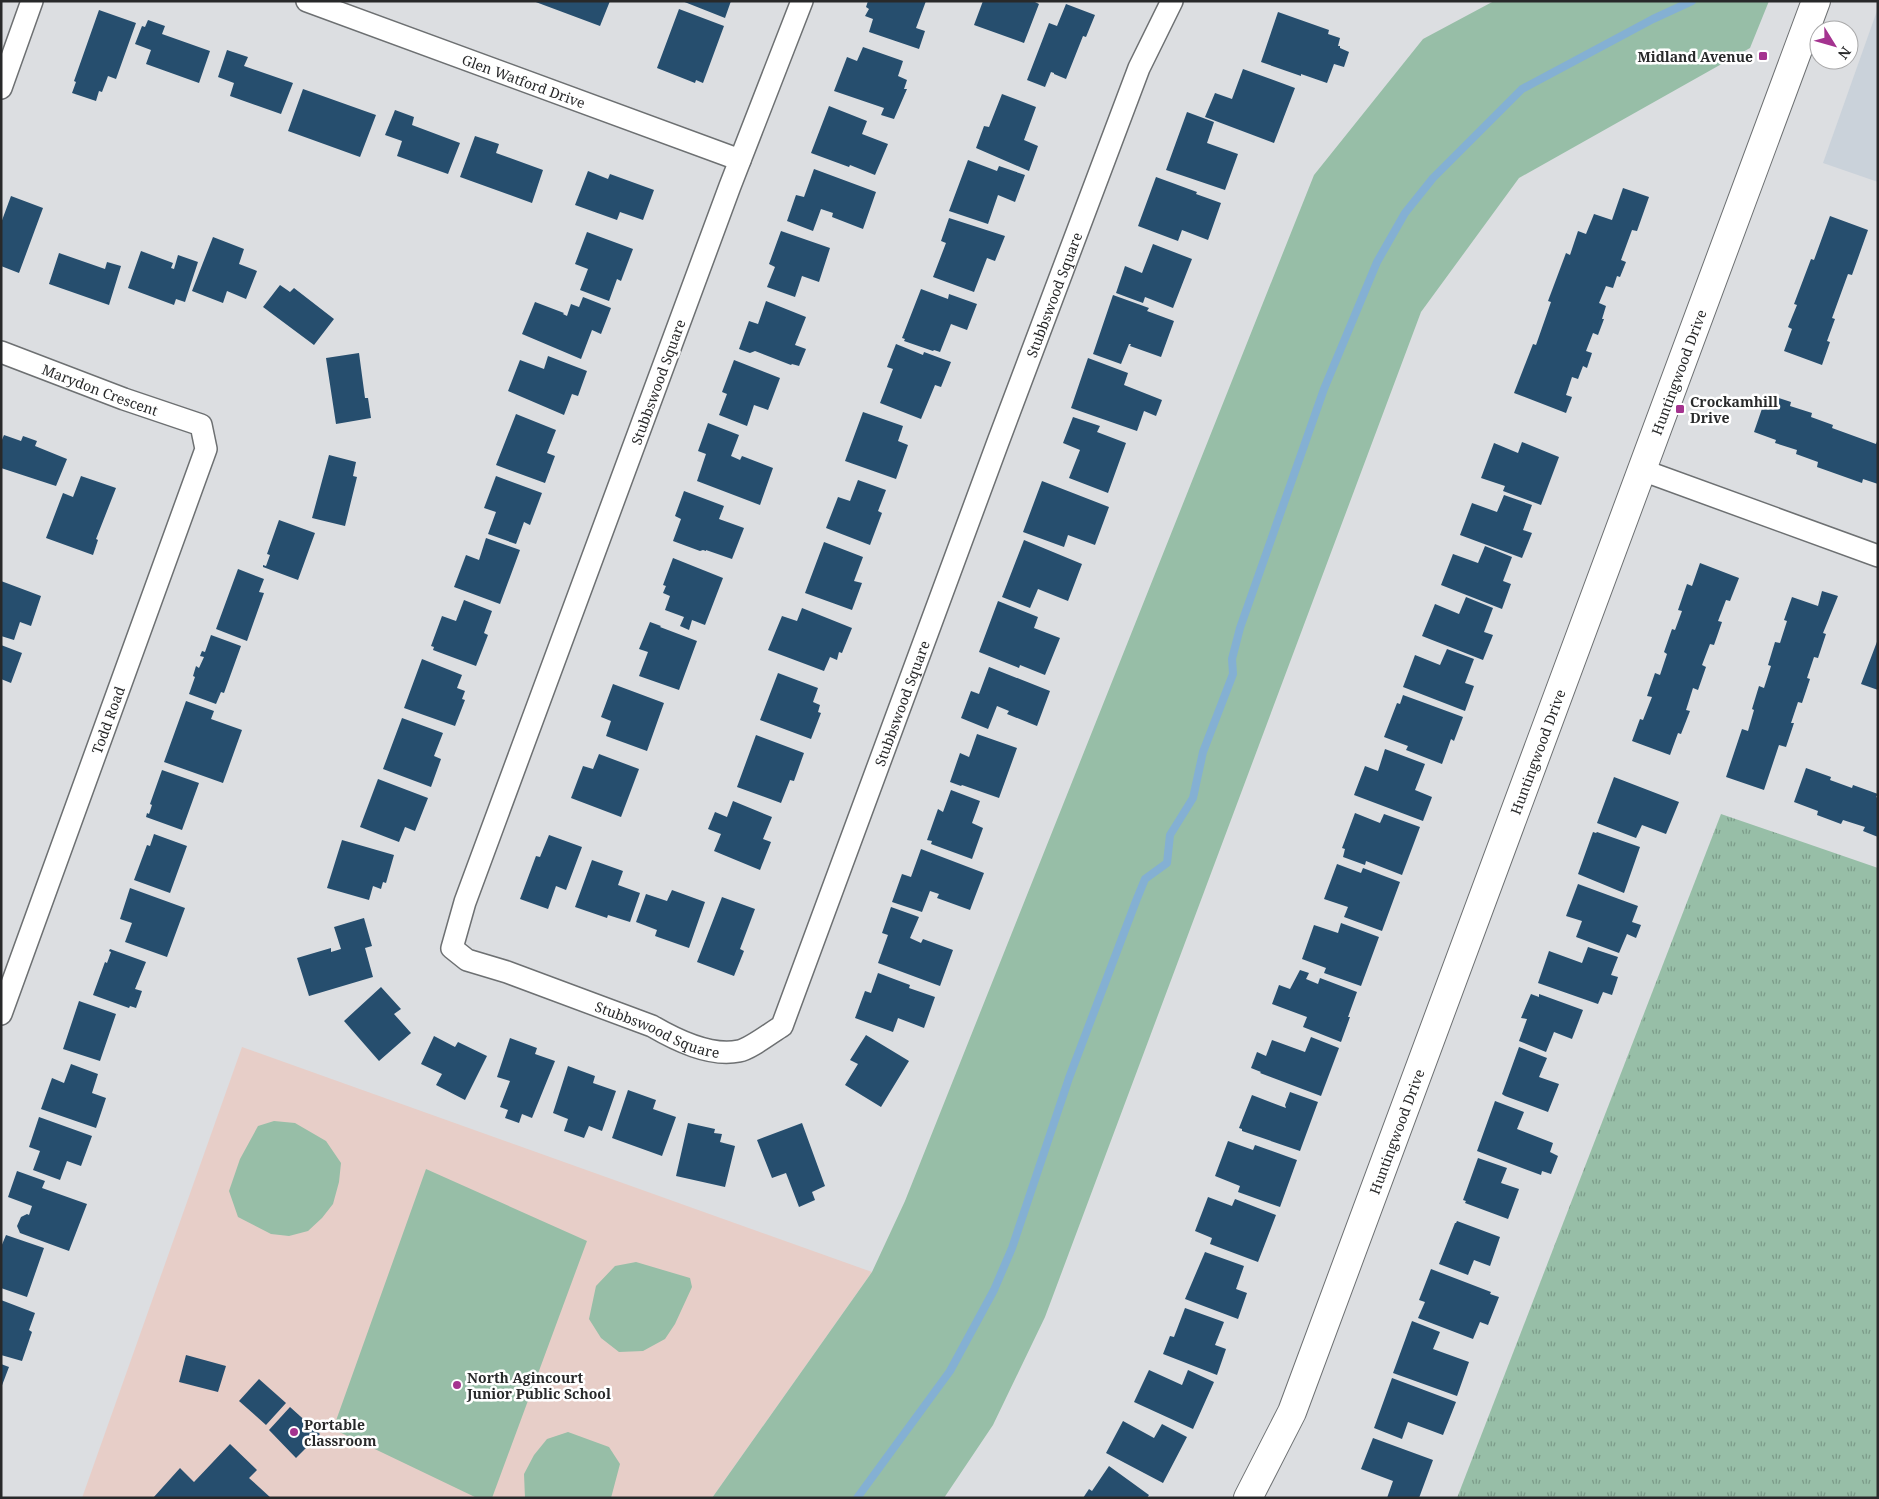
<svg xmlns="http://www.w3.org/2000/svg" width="1879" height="1499" viewBox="0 0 1879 1499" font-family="'Noto Serif',serif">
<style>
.built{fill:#cad2da}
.education{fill:#e7cec8}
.grass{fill:#97bea7}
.park{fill:url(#park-tufts)}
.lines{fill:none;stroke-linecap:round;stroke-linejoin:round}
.stream{stroke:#84b0d3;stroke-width:8}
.building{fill:#264e6e}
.minor-casing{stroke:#6d7072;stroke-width:24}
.tertiary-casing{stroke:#6d7072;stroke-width:30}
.minor{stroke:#fff;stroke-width:21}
.tertiary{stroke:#fff;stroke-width:28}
.poi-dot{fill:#a4338f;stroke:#fff;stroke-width:2}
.labels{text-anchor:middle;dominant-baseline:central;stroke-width:5;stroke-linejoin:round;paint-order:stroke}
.poi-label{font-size:14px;font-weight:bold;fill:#28292a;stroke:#fff;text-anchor:start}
.street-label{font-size:14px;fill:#28292a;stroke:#fff}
</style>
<defs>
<pattern id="park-tufts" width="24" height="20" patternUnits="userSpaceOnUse" patternTransform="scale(1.25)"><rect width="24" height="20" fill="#97bea7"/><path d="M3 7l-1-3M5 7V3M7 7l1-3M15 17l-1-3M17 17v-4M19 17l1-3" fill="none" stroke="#7b9a88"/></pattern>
</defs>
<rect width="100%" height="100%" fill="#dcdee1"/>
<path class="built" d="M1878,8V182L1823,163Z"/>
<path class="education" d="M242,1047L872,1272L712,1498H82Z"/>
<path class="grass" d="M1494,1H1769L1750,48L1519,178L1421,312L1045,1317L993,1425L944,1498H712L872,1272L905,1201L1314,175L1423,39Z
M274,1121L295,1123L326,1141L341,1163L339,1182L333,1204L322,1218L308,1231L289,1236L271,1234L238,1217L229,1191L240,1159L258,1126Z
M426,1169L587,1241L492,1498H477L333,1429Z
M636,1262L690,1278L692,1287L675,1324L665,1339L643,1351L619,1352L601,1338L589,1319L596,1286L615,1266Z
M568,1432L609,1447L620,1464L611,1498H525L524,1474L534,1455L547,1439Z"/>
<path class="park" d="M1721,814L1878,868V1498H1457Z"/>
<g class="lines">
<path class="stream" d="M857,1498L950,1371L994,1290L1012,1248L1069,1078L1136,901L1145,879L1167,863L1170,835L1193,798L1203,752L1233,674L1232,659L1240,628L1324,389L1377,262L1405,213L1433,178L1522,89L1653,19L1692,1"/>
</g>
<path class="building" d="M533,1H610L600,26Z
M682,1H731L725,18Z
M868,1H926L916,28L925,31L919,49L869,32L873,19L865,16L869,9L866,7Z
M983,1H1033L1039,4L1024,43L974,25Z
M1066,4L1095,15L1086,37L1083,36L1066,79L1054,74V73L1051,72L1045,87L1027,80L1049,23L1057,26Z
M679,9L724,26L703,83L696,80L695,83L657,68Z
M99,10L136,23L116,79L108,76L102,92L99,91L96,101L72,93L76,82L74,81Z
M1278,12L1329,30L1328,34L1340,38L1338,46H1340V48L1349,52L1344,67L1334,64L1327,83L1301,74V76L1261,62Z
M148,20L165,26L162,34L210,51L199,83L146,64L151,50L135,44L142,26L145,27Z
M863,47L903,61L898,76L907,80L904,89H907L894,119L881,115L884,108L834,91L847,57L857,61Z
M227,50L248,57L244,66L293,83L281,114L230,96L234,83L218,77Z
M1243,69L1295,88L1274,143L1205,117L1215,93L1232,99Z
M303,89L376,115L360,157L288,131Z
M1002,94L1036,107L1024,140L1038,146L1029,171L976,148L984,126L989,127Z
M829,106L867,121L862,134L888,144L875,175L850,165L849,167L811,153Z
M395,110L414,117L412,125L460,143L448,174L397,156L402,141L385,135Z
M1187,112L1214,122L1207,143L1238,154L1225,190L1166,170Z
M475,136L499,144L496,153L543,170L532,203L460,177Z
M968,160L997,171L999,166L1025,175L1015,202L998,195L988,224L949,211Z
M814,169L876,192L863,229L832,217L833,213L821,209L813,231L787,221L796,195L804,197Z
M588,171L608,179L610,174L654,190L643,220L620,212L617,220L575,205Z
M1156,177L1197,192L1196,194L1221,203L1208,240L1182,230L1178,241L1138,226Z
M1623,188L1649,197L1637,231L1632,230L1621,260L1626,262L1620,277L1617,276L1613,288L1606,286L1599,303L1606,306L1602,319H1604L1598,335L1593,333L1586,351L1592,353L1587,368L1583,366L1578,379L1572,377L1566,395L1572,397L1566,413L1514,393L1533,344L1536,345L1551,302L1548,301L1566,253L1570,255L1578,231L1586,234L1594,214L1612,220Z
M11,196L43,208L19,273L1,266V223Z
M1830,216L1868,230L1852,275L1848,274L1832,318L1835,319L1827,341L1830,342L1822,365L1784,351L1792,329L1788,327L1797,305L1794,304L1811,259L1814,260Z
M949,218L1005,236L995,261L987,258L974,292L933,277L946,243L941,241Z
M781,231L830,248L819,282L802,276L795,297L767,287L775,267L769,264Z
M587,232L633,249L621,281L617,279L609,301L580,290L588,269L575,264Z
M213,237L244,249L239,264L257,271L246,299L227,291L223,303L192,291Z
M1153,244L1192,259L1173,308L1145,297L1143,303L1116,293L1125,266L1142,273Z
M141,251L173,263L171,268L174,269L178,255L198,262L185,302L176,299L174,305L128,288Z
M59,253L105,269L107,262L121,266L109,305L49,284Z
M280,285L290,292L294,288L334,319L314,345L263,307Z
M921,289L948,299L949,294L977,304L967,330L951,324L940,352L934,350L933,351L904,341L905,339L902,338Z
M1113,295L1149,308L1147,311L1174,321L1161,357L1130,346L1131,344H1129L1121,364L1093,354Z
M583,297L611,308L601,334L592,330L581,359L522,334L535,302L564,313L563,314L567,316L571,304L579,307Z
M766,301L806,317L795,345L806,349L799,366L792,364L791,365L755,351L750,353L739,349L749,321L758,324Z
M896,344L923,355L924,352L951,362L941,387L935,385L921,419L880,403L893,369L887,367Z
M359,353L365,398H368L371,418L336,424L326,358Z
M548,356L587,371L578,396L572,394L564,415L508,391L520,360L544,369Z
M1088,358L1128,373L1124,385L1162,400L1156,416L1144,411L1137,431L1071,408Z
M734,360L780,378L768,410L754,405L747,426L719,415L727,394L722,392Z
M1767,394L1791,402L1790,406L1812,413L1811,417L1833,425L1832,428L1876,444L1878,438V484L1863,479L1862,483L1817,467L1818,462L1796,454L1797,450L1775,443L1776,440L1754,432Z
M863,412L903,426L898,441L908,445L896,479L845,461Z
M516,414L556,430L547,453L555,456L545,483L496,465Z
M1073,417L1100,426L1097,432L1126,443L1108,493L1069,478L1080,450L1063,443Z
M708,423L739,435L731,456L740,460L742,456L773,468L760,505L697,481L706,454L698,451Z
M4,435L21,441L23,436L37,441L35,446L67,459L56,486L1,468V442Z
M1522,442L1559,457L1541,505L1503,491L1505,486L1481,478L1494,443L1518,453Z
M329,455L356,462L353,476L357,477L345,526L312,518Z
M81,476L116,488L96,539L98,540L93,555L46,538L63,493L73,497Z
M496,476L542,493L530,525L524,522L516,544L488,534L496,512L484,508Z
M858,480L886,490L878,511L882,513L870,545L826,528L838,497L850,501Z
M1042,481L1109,507L1095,545L1068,535L1064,547L1023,532Z
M684,491L724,506L719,519L744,528L732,559L706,550V551L703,550L700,551L673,541L681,519L675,516Z
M1504,495L1532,505L1523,530L1532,533L1522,558L1460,535L1472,503L1497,512Z
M279,520L315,533L298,580L263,567V565L266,566L270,555L267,554Z
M486,538L520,550L500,604L454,587L466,555L479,560Z
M1024,540L1082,564L1068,601L1038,589L1030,608L1002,597Z
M824,542L863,557L854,581L862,583L852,610L805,593Z
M1485,546L1512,557L1503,581L1511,584L1502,609L1441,585L1453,554L1478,563Z
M673,558L723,578L705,625L692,620L689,630L680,626L684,617L665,610L670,596L663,593L666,586L663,585Z
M1700,563L1739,578L1730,601L1726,600L1718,621L1722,622L1714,645L1710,644L1702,665L1706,667L1698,690L1693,688L1686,710L1690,711L1681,734L1678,733L1670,755L1632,741L1640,719L1643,720L1652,697L1647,696L1655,673L1660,675L1667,654L1664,652L1672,629L1675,630L1682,611L1678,610L1687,584L1692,586Z
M238,569L264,579L259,592L264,593L247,641L216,629Z
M1,581L41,596L31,626L20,622L14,640L1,636Z
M1822,591L1838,596L1823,633L1826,634L1818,658L1814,657L1807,678L1810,679L1802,703L1798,702L1791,723H1794L1786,747L1779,745L1764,790L1726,777L1742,729L1748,731L1754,710L1752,709L1759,686L1764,688L1771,666L1768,665L1775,642L1780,643L1787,621L1784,620L1792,597L1818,606Z
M1466,597L1493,608L1484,632L1493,635L1483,660L1422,636L1435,604L1459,614Z
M464,600L492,611L484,633L488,635L476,666L433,650L434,647L431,646L442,616L456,621Z
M998,601L1038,617L1034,628L1060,638L1045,675L1020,665L1019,668L979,652Z
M802,608L852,628L842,653L839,652L837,660L830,657L824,671L768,650L782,616L797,621Z
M650,622L661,626L660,627L697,641L679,690L639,676L648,652L639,649Z
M211,635L241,646L224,693L221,692L216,704L189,694L195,677L193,676L196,666L199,668L204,657L200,656L202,651L205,652Z
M1878,639V690L1861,684Z
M1,645L22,653L11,683L1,679Z
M1447,649L1474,659L1465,683L1474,686L1465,711L1403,687L1415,655L1440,665Z
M422,659L462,675L457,688L465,691L462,699L465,700L455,726L404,708Z
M989,667L1050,691L1037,726L1007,714L1009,711L997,706L988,729L961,718L971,691L979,694Z
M778,673L818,688L813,702L820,705L818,712L821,713L811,739L760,720Z
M613,684L664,703L647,751L606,736L611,721L601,717Z
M1403,695L1463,717L1454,741L1451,739L1442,764L1406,750L1408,746L1384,737L1397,703L1400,704Z
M186,701L214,711L211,719L242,730L223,783L164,762Z
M402,718L443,733L434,756L441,759L431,787L383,769Z
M977,734L1017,748L999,798L962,785L961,786L950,782L960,753L969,757Z
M756,735L804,753L794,781L790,780L781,803L737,787Z
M1385,749L1425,764L1415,790L1432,797L1423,821L1354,795L1365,766L1378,771Z
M599,754L639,769L621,817L571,798L583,766L593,769Z
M1806,768L1831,777L1830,780L1852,788L1853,785L1878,794L1876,797L1878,798V837L1863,831L1865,827L1843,820L1841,824L1817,815L1818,811L1794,802Z
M162,770L199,783L182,830L146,817L147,813L149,814L152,805L150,804Z
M1614,777L1679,802L1666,834L1642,825L1636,838L1597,823Z
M378,779L428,798L415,831L405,827L399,842L360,827Z
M951,790L980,801L972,823L983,828L972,859L931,844L932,841L927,840L938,809L943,812Z
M733,801L772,817L763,839L771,842L760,870L714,851L721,834L708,829L715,812L727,817Z
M1355,813L1380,823L1384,814L1420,827L1402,875L1366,861L1365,865L1343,857L1345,849L1342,848Z
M1593,832L1596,833L1597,832L1640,847L1624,893L1578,874Z
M154,834L187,846L170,893L134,880L147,845L150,846Z
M549,835L582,847L566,890L556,886L548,909L520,899L536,856L540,857Z
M342,840L394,855L386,883L383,882L381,889L373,886L369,900L327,888Z
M921,849L984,873L970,910L937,898L939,894L930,891L922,912L892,902L902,874L911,877Z
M592,860L623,871L618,885L640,893L630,922L608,915L607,918L575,907Z
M1337,864L1361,873L1363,868L1400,882L1382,931L1344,917L1348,907L1324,899Z
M1578,884L1638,906L1632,922L1641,925L1636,938L1627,934L1619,953L1576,937L1582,921L1566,916Z
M130,888L185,908L167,957L125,942L132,923L120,919Z
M672,890L705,902L689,948L655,936L657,930L636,922L646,894L667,901Z
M722,897L755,909L740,949L744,951L734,976L697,962Z
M891,907L919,917L910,938L921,943L923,939L953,950L940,986L878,963L888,935L882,933Z
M364,918L372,946L365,948L373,977L309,996L297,958L331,948V952L341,949L334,927Z
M1341,923L1379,937L1361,986L1324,973L1326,968L1302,959L1314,925L1338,933Z
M1588,947L1618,957L1611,975L1618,977L1612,995L1603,992L1598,1004L1538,983L1549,951L1582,963Z
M110,949L146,962L135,989L142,991L136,1008L130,1006L129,1008L93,995L105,962L107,963L111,952L109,951Z
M1300,970L1309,973L1306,979L1318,984L1320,978L1357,992L1348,1017H1350L1341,1042L1303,1027L1307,1017L1272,1004L1279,985L1290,989Z
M878,973L910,985L909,988L935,997L924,1028L898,1018L893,1032L855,1018L865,991L871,993Z
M381,987L401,1009L394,1014L411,1033L379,1061L344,1021Z
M1531,994L1539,997V994L1583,1010L1572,1039L1554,1032L1546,1052L1519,1041L1527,1019L1521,1018Z
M79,1001L116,1014L100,1061L63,1049Z
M866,1035L909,1061L881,1107L845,1085L858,1064L850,1060Z
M434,1036L455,1047L458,1042L487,1056L465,1100L436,1085L442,1074L421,1064Z
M1311,1037L1339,1048L1321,1096L1260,1073L1261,1072L1251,1068L1257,1052L1266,1056L1272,1040L1305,1052Z
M510,1038L537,1048L535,1054L555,1061L532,1118L522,1114L519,1123L505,1118L508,1110L500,1107L510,1081L497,1077Z
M1519,1047L1547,1058L1539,1077L1559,1084L1548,1112L1505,1096L1502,1094Z
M71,1064L98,1074L92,1093L106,1098L96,1128L41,1109L52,1078L64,1083Z
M568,1066L595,1076L593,1083L616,1091L602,1131L589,1126L584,1138L564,1131L568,1119L553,1113Z
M628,1090L656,1100L653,1109L676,1117L662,1156L612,1138Z
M1290,1092L1318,1102L1300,1151L1242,1131V1129L1239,1128L1252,1095L1286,1108L1285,1105Z
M1495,1101L1524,1112L1517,1129L1553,1143L1550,1152L1558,1156L1551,1174L1542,1171L1541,1175L1477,1151Z
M39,1117L92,1136L81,1166L67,1161L60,1180L33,1170L40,1151L29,1147Z
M688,1123L715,1129L714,1133L722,1134L720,1142L735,1146L725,1187L676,1176Z
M802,1123L825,1186L812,1192L815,1200L799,1207L786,1173L772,1178L757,1140Z
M1228,1141L1253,1150L1255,1145L1297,1160L1280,1207L1238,1192L1240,1186L1215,1176Z
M1478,1158L1507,1168L1501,1183L1519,1189L1508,1219L1465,1203L1466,1201L1463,1200Z
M17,1171L45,1181L42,1188L87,1204L69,1251L20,1233L17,1226L21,1217L27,1214L29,1215L32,1206L8,1197Z
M1208,1197L1232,1206L1235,1199L1276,1215L1258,1262L1210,1244L1212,1238L1195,1231Z
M1457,1221L1500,1237L1490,1266L1474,1260L1468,1275L1439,1264L1455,1223H1456Z
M6,1235L44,1248L27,1297L1,1288V1247Z
M1205,1252L1244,1266L1236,1289L1247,1293L1238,1319L1185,1299Z
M1431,1269L1491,1292L1490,1294L1499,1297L1488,1325L1480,1322L1473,1339L1418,1318L1425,1302L1419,1300Z
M1,1300L35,1313L29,1330L32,1332L22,1361L1,1355Z
M1185,1308L1224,1322L1215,1345L1226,1349L1217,1375L1163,1354L1170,1336L1174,1337Z
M1412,1321L1440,1332L1433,1349L1469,1362L1457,1396L1393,1373Z
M186,1355L226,1366L218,1392L179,1382Z
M1,1364L9,1367L1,1388Z
M1149,1370L1182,1385L1188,1370L1214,1382L1193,1429L1134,1402Z
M1392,1378L1456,1402L1443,1435L1408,1422L1402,1439L1374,1428Z
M259,1379L286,1403L266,1425L239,1401Z
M290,1407L320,1434L296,1458L269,1430Z
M1123,1421L1154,1438L1162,1424L1187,1437L1163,1483L1106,1453Z
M1373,1438L1433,1460L1419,1498H1387L1393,1481L1361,1469Z
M230,1444L257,1470L249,1478L271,1498H153L180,1468L194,1482Z
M1109,1466L1149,1495L1147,1498H1083L1089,1489L1092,1491Z"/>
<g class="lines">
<g class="minor-casing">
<g id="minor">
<path id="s1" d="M307,1L740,160"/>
<path id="s2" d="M802,1L730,186L465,902L452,948L467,960L507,972L652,1026C676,1040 710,1057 739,1051C750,1049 772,1032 782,1026L998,442L1139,68L1172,1"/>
<path d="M1,88L32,1"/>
<path id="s3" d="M1,352L124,399L201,425L206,449L1,1014"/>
<path d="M1642,470L1878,556"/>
</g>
</g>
<g class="tertiary-casing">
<g id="tertiary">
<path id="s4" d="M1248,1498L1292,1412L1816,1"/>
</g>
</g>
<use href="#minor" class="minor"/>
<use href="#tertiary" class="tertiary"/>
</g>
<g class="poi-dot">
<rect x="1758" y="51" width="10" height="10" rx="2.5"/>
<rect x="1675" y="404" width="10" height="10" rx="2.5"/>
<circle cx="457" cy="1385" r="5"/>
<circle cx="294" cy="1432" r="5"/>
</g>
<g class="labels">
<g class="poi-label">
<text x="1753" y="56" text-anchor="end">Midland Avenue</text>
<text x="1690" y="401">Crockamhill<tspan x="1690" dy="16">Drive</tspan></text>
<text x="467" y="1377">North Agincourt<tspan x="467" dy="16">Junior Public School</tspan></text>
<text x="304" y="1424">Portable<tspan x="304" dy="16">classroom</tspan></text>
</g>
<g class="street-label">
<text stroke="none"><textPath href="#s1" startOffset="231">Glen Watford Drive</textPath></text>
<text stroke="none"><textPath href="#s2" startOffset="2148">Stubbswood Square</textPath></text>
<text stroke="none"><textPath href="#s4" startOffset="1206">Huntingwood Drive</textPath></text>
<text transform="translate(658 382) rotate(-70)">Stubbswood Square</text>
<text stroke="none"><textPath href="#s3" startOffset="106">Marydon Crescent</textPath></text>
<text stroke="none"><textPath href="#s2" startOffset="1712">Stubbswood Square</textPath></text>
<text transform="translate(108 720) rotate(-70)">Todd Road</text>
<text stroke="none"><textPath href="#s4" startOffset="801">Huntingwood Drive</textPath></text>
<text stroke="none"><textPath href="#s2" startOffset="1232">Stubbswood Square</textPath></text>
<text stroke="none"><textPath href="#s4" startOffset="396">Huntingwood Drive</textPath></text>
</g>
</g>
<rect width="1879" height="1499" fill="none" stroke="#28292a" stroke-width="5"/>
<g transform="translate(1834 45) rotate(127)"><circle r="24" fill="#ffffff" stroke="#a9a9aa"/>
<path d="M0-4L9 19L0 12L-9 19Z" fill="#a4338f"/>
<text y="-8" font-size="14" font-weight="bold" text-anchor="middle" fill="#28292a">N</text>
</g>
</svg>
